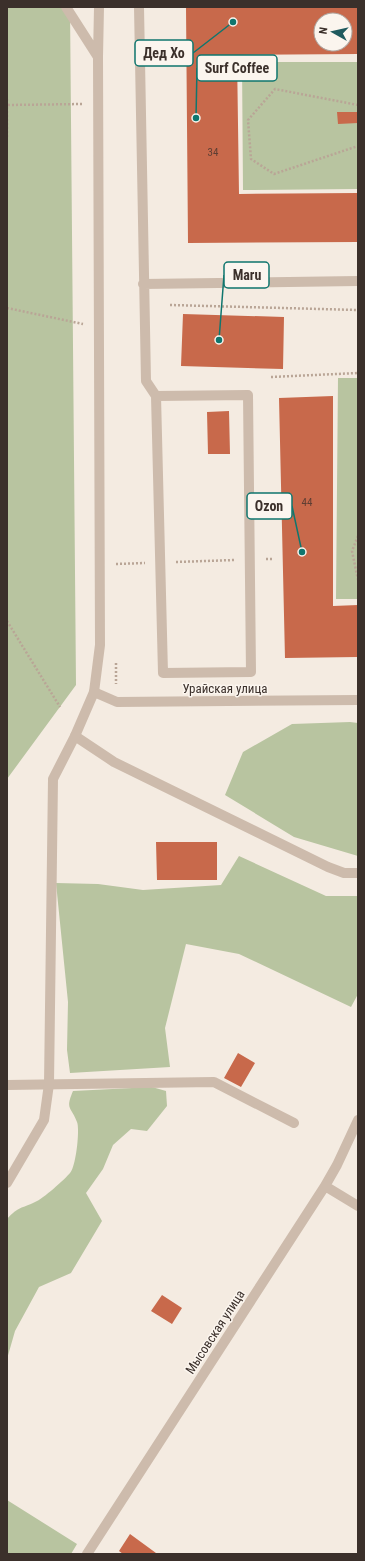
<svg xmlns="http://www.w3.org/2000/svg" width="365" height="1561" viewBox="0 0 365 1561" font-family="'Roboto Condensed',sans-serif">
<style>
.green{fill:#b8c4a0}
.building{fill:#c8694b;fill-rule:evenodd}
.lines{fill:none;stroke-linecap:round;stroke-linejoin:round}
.path{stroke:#b9a596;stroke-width:2.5;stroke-dasharray:2 2;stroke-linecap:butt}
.service{stroke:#cdbbac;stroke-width:10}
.minor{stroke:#cdbbac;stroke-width:10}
.labels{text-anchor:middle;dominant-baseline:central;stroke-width:3;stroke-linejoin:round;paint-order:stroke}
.number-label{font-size:11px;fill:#5e3e33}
.street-label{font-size:13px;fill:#3b302b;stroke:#fbf5ee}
.leader{fill:none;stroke:#0f766e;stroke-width:1.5}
.callout-dot{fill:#0f766e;stroke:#fbf5ee;stroke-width:1.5}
.callout{fill:#fbf5ee;stroke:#0f766e;stroke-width:1.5}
.callout-label{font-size:14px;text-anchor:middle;font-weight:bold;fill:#3b302b}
</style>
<rect width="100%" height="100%" fill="#f4ebe1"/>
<path class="green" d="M7,7H70L76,685L7,779Z
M242,62H358V189L243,190Z
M338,378H358V599H336Z
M350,722L358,723V856L294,837L225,795L243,752L292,724Z
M239,856L326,896H358V994L351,1007L239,954L186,944L165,1028L170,1067L70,1073L67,1050L68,1002L56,883L98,884L143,890L221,885Z
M152,1087L166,1091L167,1106L147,1131L131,1129L113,1145L103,1169L86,1193L102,1221L71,1273L39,1287L15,1331L7,1359V1219C19,1206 21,1209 35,1202C43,1199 65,1179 70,1173C76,1167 80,1129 77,1122C71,1106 65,1110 73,1091Z
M7,1500L77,1544L71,1554H7Z"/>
<path class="building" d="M186,7H358V54L237,55L239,194L358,193V242L188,243ZM321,20H345V44H321Z
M337,112H358V123L338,124Z
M183,314L284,317L283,369L181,366Z
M333,396V606L358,605V657L285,658L279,398Z
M229,411L230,454H208L207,412Z
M156,842H217V880H157Z
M238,1053L255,1063L241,1087L224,1078Z
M162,1295L182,1308L172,1324L151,1311Z
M130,1534L156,1553V1554H123L119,1551Z"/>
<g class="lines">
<path class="path" d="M7,99V137
M8,105L83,104
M358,105L275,89L248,120L251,159L274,174L358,146
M170,305L358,310
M7,308L83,324
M271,377L358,373
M358,536L352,551L358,580
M266,559H274
M176,562L235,560
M116,564L145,563
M7,621L60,707
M116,663V684"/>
<path class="service" d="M66,7L98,57L100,645L94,692
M139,7L146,381L156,396L163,673L251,672L248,395L156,396
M98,57L99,7
M143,284L358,281
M75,736L114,762L328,867L344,873H358
M7,1085L214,1082L294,1123"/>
<path class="minor" d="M7,1183L44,1120L49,1084L53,779L75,736L94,692L117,702L358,700
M325,1186L358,1206
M87,1554L325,1186L337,1165L358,1120"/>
</g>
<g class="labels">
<g class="number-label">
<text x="213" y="152">34</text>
<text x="307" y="502">44</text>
</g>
<g class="street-label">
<text x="225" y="688">Урайская улица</text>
<text transform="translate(215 1332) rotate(-57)">Мысовская улица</text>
</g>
</g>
<path class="leader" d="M233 22L193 53M196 118L197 68M219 340L224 275M302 552L292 506"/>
<g class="callout-dot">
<circle cx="233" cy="22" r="4"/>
<circle cx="196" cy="118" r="4"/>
<circle cx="219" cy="340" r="4"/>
<circle cx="302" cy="552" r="4"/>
</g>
<g class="callout">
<rect x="135" y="40" width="58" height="26" rx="4"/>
<rect x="197" y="55" width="80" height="26" rx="4"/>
<rect x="224" y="262" width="45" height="26" rx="4"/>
<rect x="247" y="493" width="45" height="26" rx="4"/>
</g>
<g class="callout-label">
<text x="164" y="58">Дед Хо</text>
<text x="237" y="73">Surf Coffee</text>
<text x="247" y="280">Maru</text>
<text x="269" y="511">Ozon</text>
</g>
<rect width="365" height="1561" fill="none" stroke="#3b302b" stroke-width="16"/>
<g transform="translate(333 32) rotate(278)"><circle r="19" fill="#fbf5ee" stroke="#aea6a0"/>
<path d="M0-3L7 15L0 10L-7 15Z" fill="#1f5a5e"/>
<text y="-6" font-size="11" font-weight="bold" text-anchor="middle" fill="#3b302b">N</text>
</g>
</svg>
